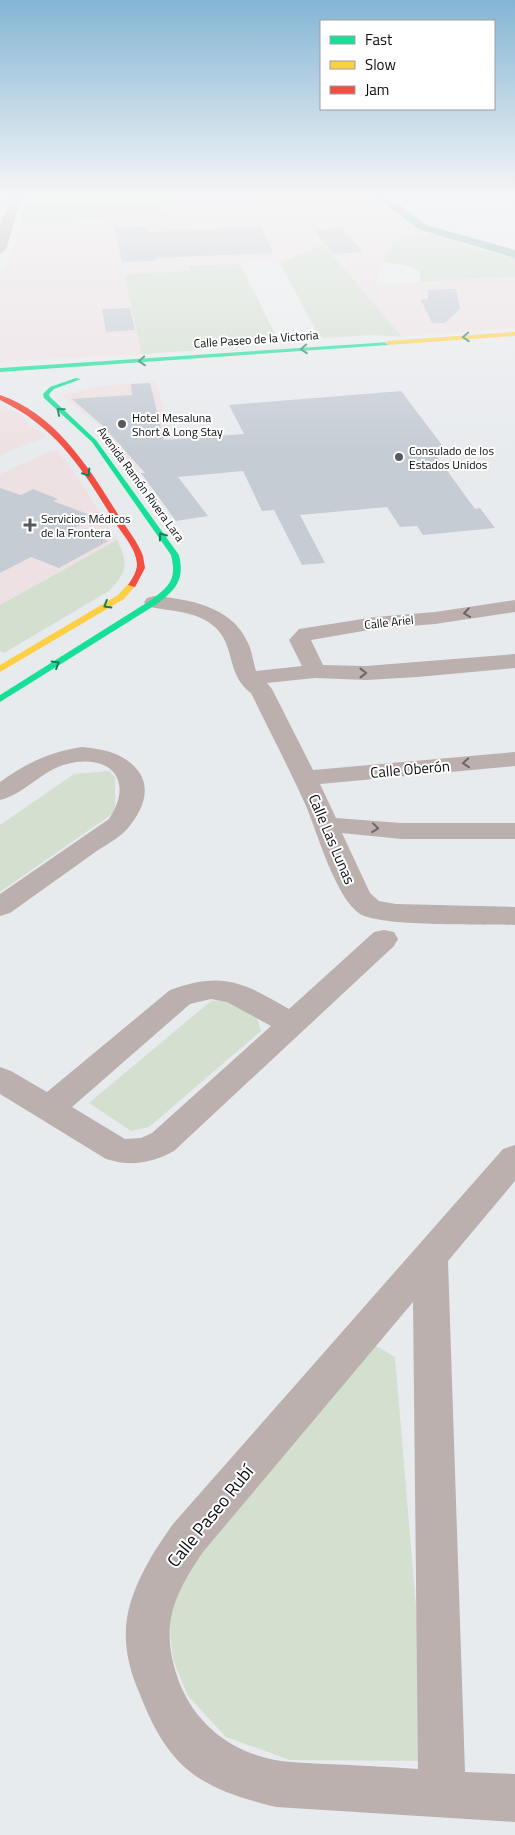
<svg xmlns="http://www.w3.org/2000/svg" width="515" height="1835" viewBox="0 0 515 1835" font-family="'Titillium Web',sans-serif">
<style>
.commercial{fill:#eee1e3}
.green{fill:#d3dfcf}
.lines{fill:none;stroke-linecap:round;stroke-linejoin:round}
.canal{fill:#8fb6b7;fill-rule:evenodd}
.building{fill:#c5ccd4}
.street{fill:#bcb0af;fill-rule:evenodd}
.fast{fill:#16e098;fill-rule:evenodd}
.slow{fill:#ffcf43;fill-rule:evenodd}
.jam{fill:#f24e42;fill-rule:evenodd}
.oneway{stroke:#11815b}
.oneway2{stroke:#6c6767}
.poi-dot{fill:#585b5e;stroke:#fff;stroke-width:2}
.labels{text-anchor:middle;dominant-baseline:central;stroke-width:4;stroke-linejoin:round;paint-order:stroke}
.far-street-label{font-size:12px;fill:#0b0d10;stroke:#fff}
.far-poi-label{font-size:12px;fill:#0b0d10;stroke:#fff;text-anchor:start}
.street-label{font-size:15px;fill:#0b0d10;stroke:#fff}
.near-street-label{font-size:18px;fill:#0b0d10;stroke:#fff}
</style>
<rect width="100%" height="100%" fill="#e8ebee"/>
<path class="commercial" d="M162,196H367L382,205L402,222L437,234L395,240L383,262L376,285L515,277V328L402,337L323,244L280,263L268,259H254L243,264L188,266L190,271L124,274L142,354L0,362V273L9,263L21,223L170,217Z
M156,382L180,464L135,471L115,443L100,426L61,395L97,386Z
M0,407L21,414L28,421L27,424L47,436L0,456Z
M57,450L77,476L117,540L0,605V474L48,452Z"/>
<path class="green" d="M23,196H162L170,217L21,223Z
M437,234L470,247L515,258V277L418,282L420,280V272C409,264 396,264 383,262L395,240Z
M323,244L402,337L373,335L325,338L319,336L280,263Z
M240,264L278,340L219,345L202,350L142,354L124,274L190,271L188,266Z
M117,540C129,564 127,572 109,591L4,653L0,651V605Z
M109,771L115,777V812L0,892V825L74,774Z
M227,1000L257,1018L261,1031L149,1127L131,1131L89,1103L211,1001Z
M371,1343L395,1357L429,1761L290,1760L226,1737L188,1696L173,1660L168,1611L171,1589Z"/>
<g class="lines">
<path class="canal" d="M369,196H384L397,203L426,225L515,250V258L418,229L389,207Z"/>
</g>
<path class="building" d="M146,226L148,232L261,227L273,253L155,258L156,261L122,262L114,227Z
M342,228L359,248L362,252L333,254L314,230Z
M446,289H456L460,309L445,323H432L421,300L428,299V290Z
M130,308L135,330L106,332L102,309Z
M150,383L164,440L244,434L229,405L401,391L445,449L432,450L475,509L480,508L495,528L423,535L417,526L400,527L387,507L300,515L325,563L302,565L274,510L262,511L243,471L178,477L208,516L176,521L141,473H145L103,426L72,399L132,395L131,384Z
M0,488L21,495L33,489L58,499L53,501L95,517L74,528L108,541L59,568L31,557L0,573Z"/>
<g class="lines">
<path class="street" d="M10,196H22L6,250L0,254V227Z
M154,596C188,599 231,606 247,641C252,650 253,661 256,671L302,666L289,640L299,629L375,617L435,612L515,600V612L435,624L375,629L311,640L323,665L366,666L515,654V668L418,677L366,680L315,678L267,683L272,689L313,770L515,752V766L320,784L336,818L401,823H515V839H401L342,833L370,893L379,901L396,904L515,907V925C484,924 382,927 360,914C336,899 317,832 306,806C289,768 269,730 251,693C222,671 240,638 203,619C185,610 166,611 147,606L144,602L147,598Z
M82,747C104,749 125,753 139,772C152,791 141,812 128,828C120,838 105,845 94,853C66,873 38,893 10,913L0,916V894L109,819C135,780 110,753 67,764C42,770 25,794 0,800V782C26,763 50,752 82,747Z
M384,930L394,932L398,939L394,946L174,1151C152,1163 131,1167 106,1159L0,1094V1067L11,1071L47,1092L170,990C222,971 243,982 289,1009L374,932ZM211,999L227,1002L271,1026L152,1133L141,1138L125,1139L72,1107L190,1004Z
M515,1145V1181L448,1261L465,1772L515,1774V1822L276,1807C198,1788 168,1768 139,1692C129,1669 123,1644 127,1618C133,1584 153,1552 173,1524L503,1149ZM413,1302L418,1769C388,1767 358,1765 327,1764C310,1763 292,1763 275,1760C228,1751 192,1721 177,1676C160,1624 174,1595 203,1552Z"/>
<path class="fast" d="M390,342L391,343L388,345L0,372V368Z
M76,378L81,379L54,389L49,394L50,397L96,440L179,555C185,580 176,589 157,604L0,702V695L151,600C170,586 177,579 171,555L92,442L44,398L43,394L50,387Z"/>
<path class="slow" d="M515,332V336L388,345L385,343L388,341Z
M129,583L136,585L124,599L0,672V665L118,595Z"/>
<path class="jam" d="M0,395C56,414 90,469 119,516C127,529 138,542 143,556L145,568L135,587L128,585C132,579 137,572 137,564C136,549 124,536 116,524C84,471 58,428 0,400Z"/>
</g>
<defs><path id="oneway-chevron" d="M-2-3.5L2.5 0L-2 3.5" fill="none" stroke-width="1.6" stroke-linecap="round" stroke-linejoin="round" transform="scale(1.25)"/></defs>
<g class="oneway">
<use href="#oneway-chevron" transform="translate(466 337) rotate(176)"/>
<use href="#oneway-chevron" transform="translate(304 349) rotate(176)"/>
<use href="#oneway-chevron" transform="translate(142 361) rotate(176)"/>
<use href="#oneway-chevron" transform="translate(60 411) rotate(-140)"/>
<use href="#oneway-chevron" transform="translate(87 473) rotate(57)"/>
<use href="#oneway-chevron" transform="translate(162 536) rotate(-125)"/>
<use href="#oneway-chevron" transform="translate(107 605) rotate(149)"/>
<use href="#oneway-chevron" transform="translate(56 664) rotate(-31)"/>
</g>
<g class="oneway2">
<use href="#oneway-chevron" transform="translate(467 613) rotate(172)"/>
<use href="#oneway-chevron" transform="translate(363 673)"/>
<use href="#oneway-chevron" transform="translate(466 763) rotate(175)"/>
<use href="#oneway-chevron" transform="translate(375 828) rotate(6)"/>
</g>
<linearGradient id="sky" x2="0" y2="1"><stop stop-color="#84b5d4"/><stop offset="0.43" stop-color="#f5f6f7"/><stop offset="1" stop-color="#f5f6f7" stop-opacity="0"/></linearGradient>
<rect width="515" height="453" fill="url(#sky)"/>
<g class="poi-dot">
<circle cx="122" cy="424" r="5"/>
<circle cx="399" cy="457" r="5"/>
<path d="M27.5 517.5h5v5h5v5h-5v5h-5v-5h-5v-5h5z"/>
</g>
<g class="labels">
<g class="far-street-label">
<text transform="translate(256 339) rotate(-4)">Calle Paseo de la Victoria</text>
<text transform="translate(141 484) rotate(54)">Avenida Ramón Rivera Lara</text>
<text transform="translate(389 622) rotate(-6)">Calle Ariel</text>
</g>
<g class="far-poi-label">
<text x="132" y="417">Hotel Mesaluna<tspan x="132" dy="14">Short &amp; Long Stay</tspan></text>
<text x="409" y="450">Consulado de los<tspan x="409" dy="14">Estados Unidos</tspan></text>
<text x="41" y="518">Servicios Médicos<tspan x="41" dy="14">de la Frontera</tspan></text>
</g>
<g class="street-label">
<text transform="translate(410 769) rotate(-5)">Calle Oberón</text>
<text transform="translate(332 839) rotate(67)">Calle Las Lunas</text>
</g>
<g class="near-street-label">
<text transform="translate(210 1516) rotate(-51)">Calle Paseo Rubí</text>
</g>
</g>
<rect x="320" y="20" width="175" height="90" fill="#ffffff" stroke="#9d9e9f"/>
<rect x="330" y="36" width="25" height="8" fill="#16e098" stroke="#9d9e9f"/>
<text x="365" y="45" font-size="15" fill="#0b0d10">Fast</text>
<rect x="330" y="61" width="25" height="8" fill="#ffcf43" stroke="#9d9e9f"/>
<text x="365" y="70" font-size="15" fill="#0b0d10">Slow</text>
<rect x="330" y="86" width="25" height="8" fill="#f24e42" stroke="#9d9e9f"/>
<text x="365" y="95" font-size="15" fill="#0b0d10">Jam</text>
</svg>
